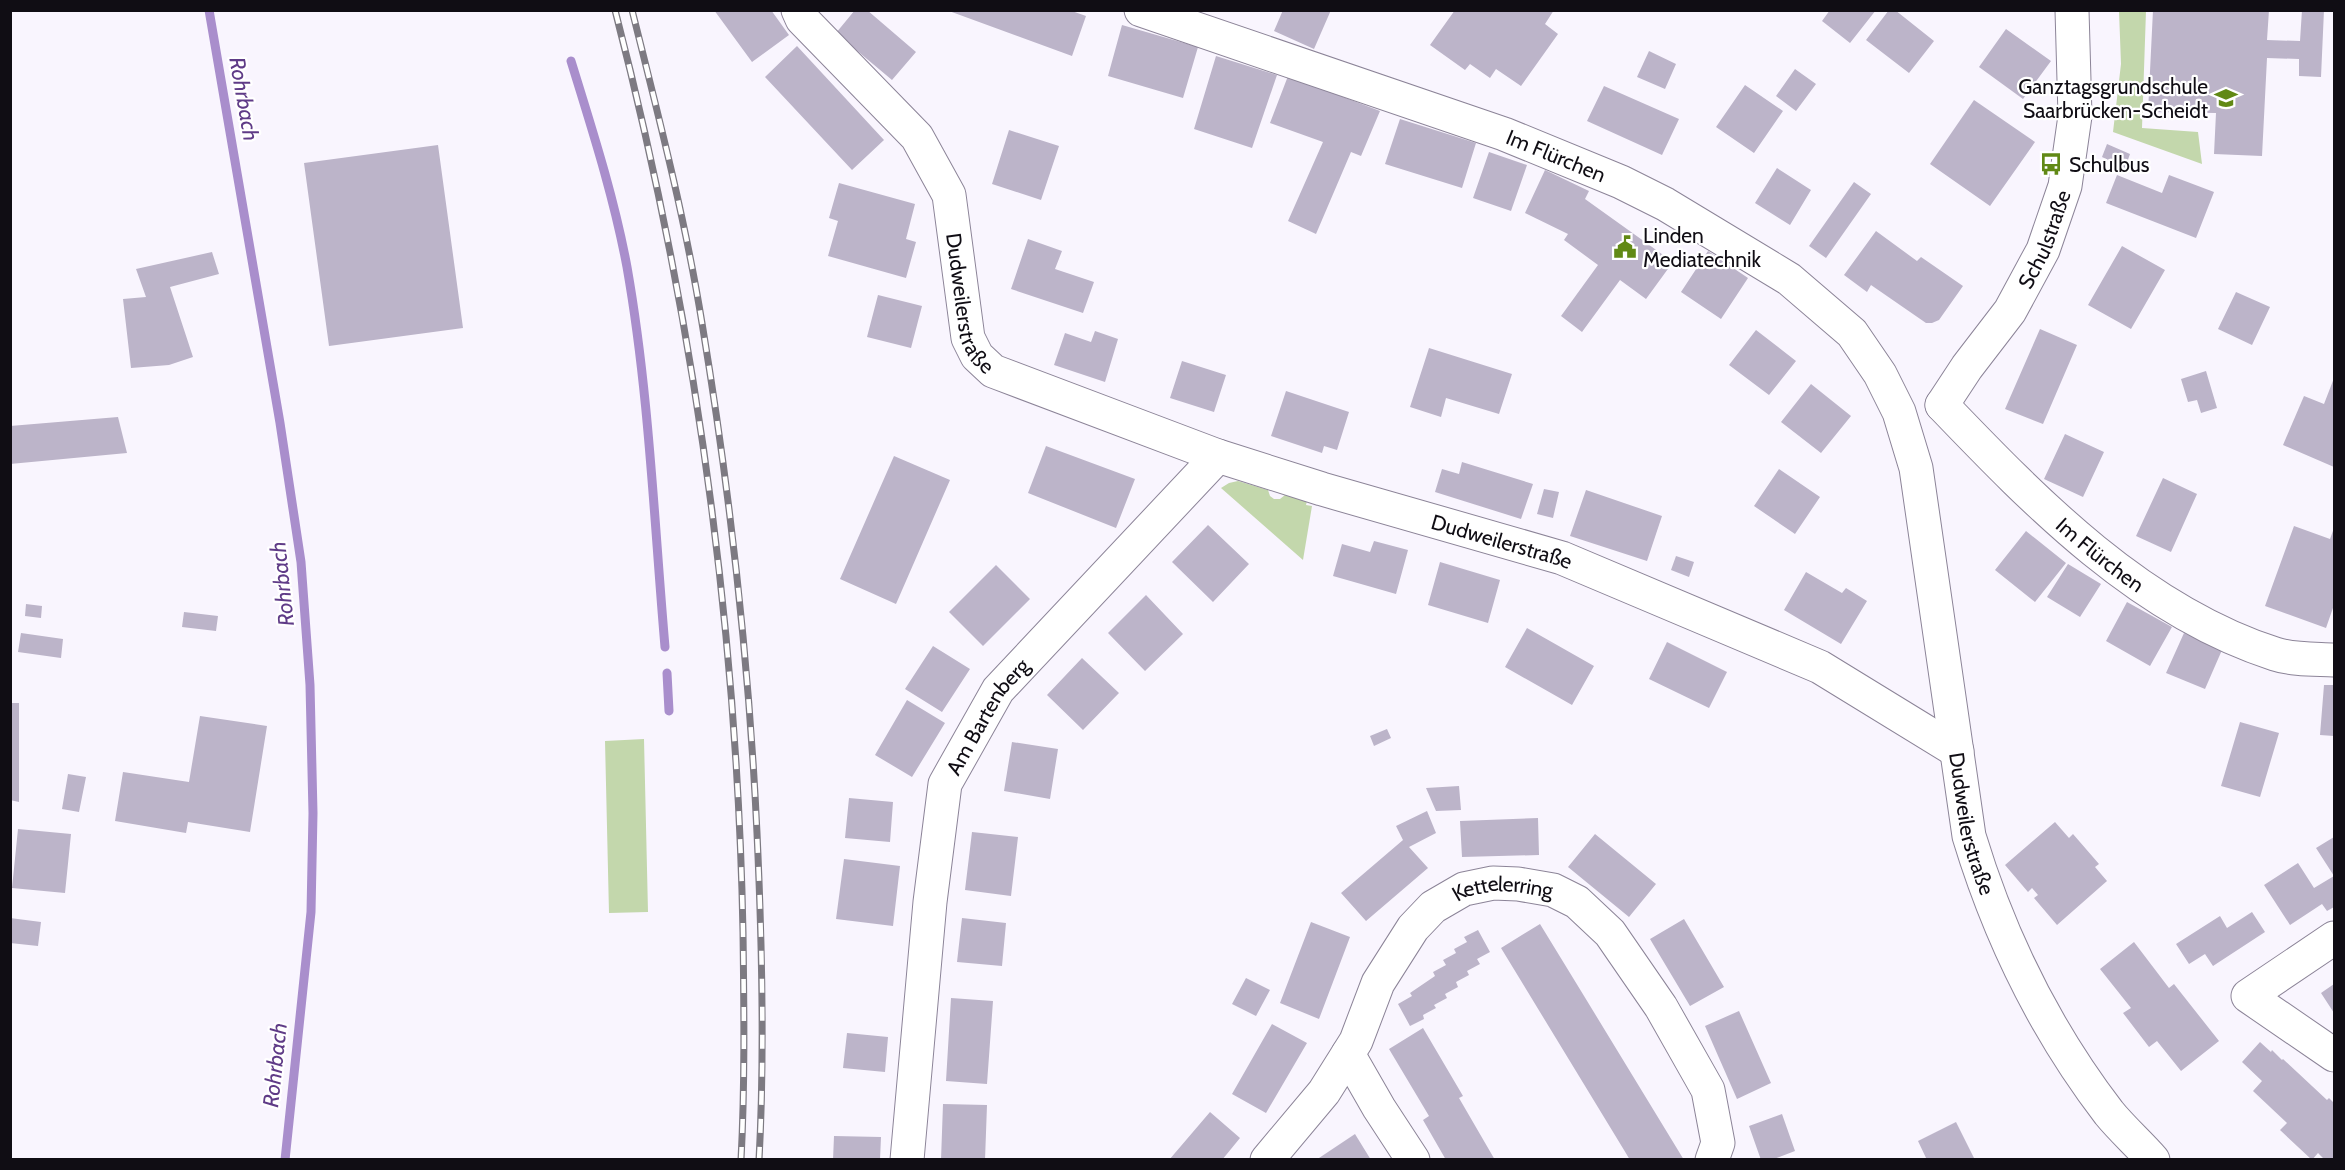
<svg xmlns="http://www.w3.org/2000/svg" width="2345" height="1170" viewBox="0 0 2345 1170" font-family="Cabin,sans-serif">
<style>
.green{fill:#c3d7ac}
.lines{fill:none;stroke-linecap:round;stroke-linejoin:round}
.stream{stroke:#a98ecc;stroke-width:9}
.building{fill:#bcb4c9}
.street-casing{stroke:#8c8498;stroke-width:35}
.secondary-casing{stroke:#8c8498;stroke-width:35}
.street{stroke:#fff;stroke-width:33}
.secondary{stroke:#fff;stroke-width:33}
.rail-casing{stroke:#7d7a82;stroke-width:7}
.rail{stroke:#fff;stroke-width:4.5;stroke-dasharray:14;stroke-linecap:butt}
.labels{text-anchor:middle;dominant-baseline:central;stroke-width:4.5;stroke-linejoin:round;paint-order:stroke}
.poi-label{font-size:21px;fill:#100d14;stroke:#fff;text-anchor:start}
.street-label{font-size:21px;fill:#100d14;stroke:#fff}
.water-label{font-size:22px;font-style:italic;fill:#5f3b87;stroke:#fff}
</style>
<rect width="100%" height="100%" fill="#f9f5fe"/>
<path class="green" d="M2119,11H2146L2142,128L2198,132L2202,164L2113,132L2121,64Z
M1238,481L1268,490L1270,496L1274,499H1280L1285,495L1307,501L1306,505L1312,506L1303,560L1221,488L1229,483Z
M644,739L648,912L609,913L605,741Z"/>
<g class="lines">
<path class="stream" d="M209,10L280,423L301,562L310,685L313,813L311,912L285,1160
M571,61C592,129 614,197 627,267C649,392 654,520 665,647
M667,673L669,711"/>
</g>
<path class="building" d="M714,10H771L789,35L752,62Z
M855,10H867L916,52L892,80L836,33Z
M1069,10L1086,16L1072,56L949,11Z
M1283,10H1331L1314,49L1274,31Z
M1455,10H1554L1545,24L1558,34L1521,86L1496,69L1490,78L1470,64L1465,70L1430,45Z
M1830,10H1876L1850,43L1822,21Z
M1889,10H1895L1934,41L1909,73L1866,40Z
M2153,10H2269L2267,40L2300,41L2302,10H2324L2321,77L2299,76V59L2267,58L2262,156L2214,154L2216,113L2148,112Z
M1122,25L1198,47L1183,98L1108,76Z
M2006,29L2051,61L2023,99L1979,67Z
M797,46L884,140L852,170L765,77Z
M1649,51L1676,64L1665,89L1637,77Z
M1216,56L1277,75L1252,148L1194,129Z
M1795,69L1816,84L1796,111L1776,96Z
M1288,76L1380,111L1361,156L1351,152L1316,234L1288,221L1323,142L1270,123Z
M1745,85L1783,111L1754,153L1716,127Z
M1604,86L1679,119L1662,155L1587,121Z
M1974,100L2035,142L1990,206L1930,164Z
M1400,119L1476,143L1462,188L1385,164Z
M1009,130L1059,146L1041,200L992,184Z
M2107,144L2130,154L2125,168L2102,157Z
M438,145L463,328L329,346L304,163Z
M1489,152L1527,165L1511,211L1473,198Z
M1777,168L1811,190L1790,225L1755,203Z
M1545,170L1589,191L1585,199L1673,262L1646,299L1620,280L1582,332L1561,316L1598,265L1564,240L1568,234L1525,213Z
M2117,175L2162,193L2169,175L2214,192L2196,238L2106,203Z
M1854,182L1871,194L1826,258L1809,246Z
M839,183L915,204L906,239L916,242L906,278L828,256L838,221L829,218Z
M1876,231L1917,261L1921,257L1963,286L1939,320L1932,323H1926L1871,285L1867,292L1844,275Z
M1028,239L1062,251L1055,269L1094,282L1083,313L1011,289Z
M2122,246L2165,270L2131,329L2088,305Z
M1708,251L1748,278L1721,319L1681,292Z
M212,252L219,274L170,287L193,357L169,365L131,368L123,299L146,297L136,269Z
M2236,292L2270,307L2252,345L2218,329Z
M878,295L922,306L911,348L867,337Z
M2040,329L2077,345L2043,424L2005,409Z
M1756,330L1796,361L1769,395L1729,365Z
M1095,331L1118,339L1105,382L1054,365L1065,333L1091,342Z
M1429,348L1512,374L1499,414L1446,398L1441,417L1410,407Z
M1182,361L1226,375L1214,412L1170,398Z
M2206,371L2217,408L2201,413L2197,400L2188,402L2181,379Z
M2334,378V467L2283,445L2304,396L2324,404Z
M1811,384L1851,416L1821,453L1781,422Z
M1286,391L1349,412L1337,450L1324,446L1322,453L1271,436Z
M118,417L127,453L10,464V426Z
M2065,434L2104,452L2083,497L2044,479Z
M1046,446L1135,479L1116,528L1028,493Z
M894,456L950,480L896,604L840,579Z
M1462,462L1533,484L1521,519L1435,492L1442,469L1459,474Z
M1779,469L1820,497L1795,534L1754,506Z
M2163,478L2197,494L2171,552L2136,536Z
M1544,489L1559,492L1553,518L1537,514Z
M1586,490L1662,516L1647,561L1570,536Z
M1208,525L1249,564L1213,602L1172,562Z
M2294,526L2330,539L2334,528V605L2326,628L2265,606Z
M2026,531L2066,563L2035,602L1995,570Z
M1374,541L1408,550L1396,594L1333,576L1342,544L1370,552Z
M1676,556L1694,562L1689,577L1671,570Z
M1440,562L1500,580L1488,623L1428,605Z
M2068,564L2101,584L2080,617L2047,597Z
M996,565L1030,599L983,646L949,612Z
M1806,572L1842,593L1846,588L1867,601L1841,644L1784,610Z
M1146,595L1183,634L1145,671L1108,633Z
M2127,602L2172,627L2150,666L2106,641Z
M26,604L42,606L41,618L25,616Z
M184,612L218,616L216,631L182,627Z
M1527,628L1594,666L1572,705L1505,667Z
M21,633L63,639L61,658L18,652Z
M2184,633L2222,650L2205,689L2166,673Z
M1667,642L1727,672L1709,708L1649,679Z
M933,646L970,669L942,712L905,689Z
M1082,658L1119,693L1083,730L1047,695Z
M2324,685H2334V736L2320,735Z
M907,700L945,723L912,777L875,755Z
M10,703H19V802L10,800Z
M200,716L267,726L250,832L188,822L186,833L115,821L123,772L189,782Z
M2240,722L2279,733L2260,797L2221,786Z
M1387,729L1391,738L1374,746L1370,736Z
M1012,742L1058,749L1050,799L1004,791Z
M68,774L86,777L79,812L62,809Z
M1459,786L1461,810L1436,811L1426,788Z
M849,798L893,802L890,842L845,838Z
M1427,811L1436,833L1409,847L1428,868L1366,921L1341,893L1403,840L1396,826Z
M1538,818L1539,855L1462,857L1460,821Z
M2055,822L2069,838L2073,834L2099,864L2095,867L2107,881L2057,925L2034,898L2038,895L2032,888L2028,892L2005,865Z
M18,829L71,834L65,893L12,888Z
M972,832L1018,837L1011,896L965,890Z
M1595,834L1656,884L1629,917L1568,867Z
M2334,837V907L2327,911L2322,904L2290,925L2264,885L2298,863L2314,888L2334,876L2316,848Z
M844,859L900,866L893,926L836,919Z
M2252,912L2265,932L2213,966L2205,954L2189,964L2176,944L2220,916L2227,928Z
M10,918L41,922L38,946L10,943Z
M962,918L1006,923L1002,966L957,962Z
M1684,919L1724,987L1690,1006L1650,939Z
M1311,922L1350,937L1319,1019L1280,1003Z
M1540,924L1581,991L1684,1160H1630L1624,1150L1501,948Z
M1478,930L1490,952L1477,959L1480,964L1467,971L1469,975L1456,982L1458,987L1445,994L1447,998L1434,1005L1436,1008L1423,1015L1424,1019L1410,1026L1398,1004L1412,996L1410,993L1435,976L1433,972L1446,965L1443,960L1456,953L1454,949L1467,942L1464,937Z
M2134,942L2169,988L2174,984L2219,1041L2181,1071L2157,1041L2149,1047L2123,1013L2131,1008L2100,969Z
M1246,978L1270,990L1256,1016L1232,1004Z
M2334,984V1013L2321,993Z
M951,998L993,1001L987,1084L946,1081Z
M1739,1011L1771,1083L1737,1099L1705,1026Z
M1272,1024L1307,1043L1266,1113L1232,1094Z
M1423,1028L1463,1096L1459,1098L1495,1160H1446L1423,1120L1429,1116L1389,1049Z
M847,1033L888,1037L885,1072L843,1068Z
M2260,1042L2271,1052L2272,1050L2282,1060L2283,1059L2327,1100L2329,1098L2334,1103V1160H2325L2318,1153L2312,1160L2280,1130L2287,1123L2253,1091L2262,1081L2242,1062Z
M943,1104L987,1105L985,1160H941Z
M1210,1112L1240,1138L1222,1160H1169Z
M1782,1114L1795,1151L1771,1160H1761L1749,1126Z
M1956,1122L1975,1160H1927L1918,1141Z
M1355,1134L1371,1160H1316Z
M834,1136L881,1137L880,1160H833Z"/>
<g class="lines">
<g class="street-casing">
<g id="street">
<path id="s1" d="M798,10L802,19L917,137L949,195L968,338L977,356L993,371L1218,456L1322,489L1562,558L1820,667L1957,751"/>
<path id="s2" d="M1942,405C2037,504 2141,611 2275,654C2293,660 2316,659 2334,660"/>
<path id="s3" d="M1942,405L1967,367L2010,311L2043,250L2065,186L2075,116L2072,10"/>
<path d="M2334,938L2248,996L2334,1055"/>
<path d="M1348,1054L1379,1108L1413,1160"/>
<path id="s4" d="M907,1160L930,902L945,784L998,690L1218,456"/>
<path id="s5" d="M1267,1160L1324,1092L1356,1041L1378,983L1413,928L1433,907L1464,889L1493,883L1518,884L1553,890L1577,902L1610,933L1661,1007L1708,1090L1718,1143L1712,1160"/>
</g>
</g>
<g class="secondary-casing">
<g id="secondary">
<path id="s6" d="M1141,10L1504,134L1621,182L1665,204L1789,279L1852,333L1880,374L1899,412L1916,468L1969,836C1999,935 2046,1031 2109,1113C2122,1129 2139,1144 2153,1160"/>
</g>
</g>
<use href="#street" class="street"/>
<use href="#secondary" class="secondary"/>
<g class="rail-casing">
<path id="rail" d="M615,10C693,311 737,621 743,932C744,1008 745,1084 741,1160
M632,10C658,114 685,218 702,323C730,492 749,662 757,833C762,941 765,1051 759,1160"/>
</g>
<use href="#rail" class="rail"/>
</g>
<defs>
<g id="school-bare" transform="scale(1.8)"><path d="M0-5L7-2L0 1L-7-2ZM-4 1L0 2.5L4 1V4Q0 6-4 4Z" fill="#618915" stroke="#fff" stroke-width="2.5" paint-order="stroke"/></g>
<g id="bus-bare" transform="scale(1.8)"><path d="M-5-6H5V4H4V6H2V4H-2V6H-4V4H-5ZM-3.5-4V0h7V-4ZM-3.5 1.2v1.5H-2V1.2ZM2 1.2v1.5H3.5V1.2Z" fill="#618915" stroke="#fff" stroke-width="2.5" paint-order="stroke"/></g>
<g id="civic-bare" transform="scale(1.8)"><path d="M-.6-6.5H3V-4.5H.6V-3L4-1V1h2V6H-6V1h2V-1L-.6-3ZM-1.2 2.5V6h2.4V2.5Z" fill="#618915" stroke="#fff" stroke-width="2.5" paint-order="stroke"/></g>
</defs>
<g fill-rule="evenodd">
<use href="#school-bare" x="2226" y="98"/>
<use href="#bus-bare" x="2051" y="164"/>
<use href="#civic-bare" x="1625" y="247"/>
</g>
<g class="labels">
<g class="poi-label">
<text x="2208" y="86" text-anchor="end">Ganztagsgrundschule<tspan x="2208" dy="24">Saarbrücken-Scheidt</tspan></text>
<text x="2069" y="164">Schulbus</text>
<text x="1643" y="235">Linden<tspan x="1643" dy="24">Mediatechnik</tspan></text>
</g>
<g class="street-label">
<text stroke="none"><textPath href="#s6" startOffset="440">Im Flürchen</textPath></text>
<text stroke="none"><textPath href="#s3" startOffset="196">Schulstraße</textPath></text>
<text stroke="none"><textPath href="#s1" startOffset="352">Dudweilerstraße</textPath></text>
<text stroke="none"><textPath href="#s1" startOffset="964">Dudweilerstraße</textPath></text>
<text stroke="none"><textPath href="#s2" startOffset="218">Im Flürchen</textPath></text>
<text stroke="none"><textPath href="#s4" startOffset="458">Am Bartenberg</textPath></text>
<text stroke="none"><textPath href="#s6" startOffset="1298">Dudweilerstraße</textPath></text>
<text stroke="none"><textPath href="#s5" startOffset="380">Kettelerring</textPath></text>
</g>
<g class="water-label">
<text transform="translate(244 99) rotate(80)">Rohrbach</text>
<text transform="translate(282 584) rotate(-96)">Rohrbach</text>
<text transform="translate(275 1065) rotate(-84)">Rohrbach</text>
</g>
</g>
<rect width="2345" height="1170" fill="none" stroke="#100d14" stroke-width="24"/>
</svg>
